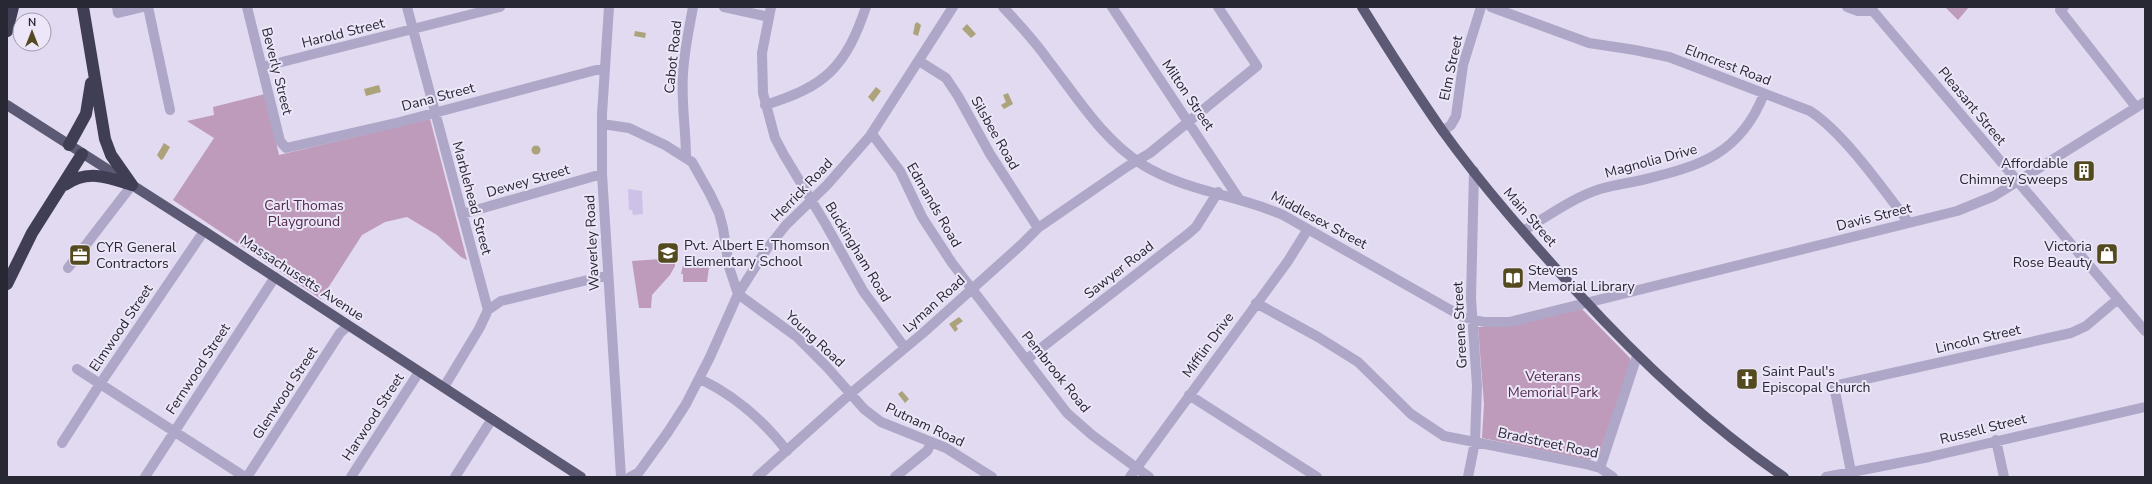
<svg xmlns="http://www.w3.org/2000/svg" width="2152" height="484" viewBox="0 0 2152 484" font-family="'Nunito Sans',sans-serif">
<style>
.green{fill:#be9bba}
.plaza{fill:#cec1e7}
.water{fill:#aca37a}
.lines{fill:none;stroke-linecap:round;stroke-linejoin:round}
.minor{stroke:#aea7c7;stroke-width:10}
.major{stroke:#5c5975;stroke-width:10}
.highway{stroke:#403e54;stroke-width:12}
.labels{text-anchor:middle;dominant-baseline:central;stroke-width:4;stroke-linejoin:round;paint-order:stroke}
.street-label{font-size:14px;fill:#282734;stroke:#ece6f8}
.poi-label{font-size:14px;fill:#282734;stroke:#ece6f8;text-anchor:start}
.park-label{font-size:14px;fill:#512c4b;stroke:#ece6f8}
</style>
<rect width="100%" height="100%" fill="#e1daf0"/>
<path class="green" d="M1945,7H1969L1958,20Z
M265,94L279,155L430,119L467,260L461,257L437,235L407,217L385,222L362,235L321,299L173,200L214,138L187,121L214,115L213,107Z
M675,246V266L670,275L652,295L651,308H639L632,261L661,259V247L668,249Z
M702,258L710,260L707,282H683V274H681L683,265L691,259Z
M1582,309L1630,358L1631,362L1599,455L1589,460L1482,438L1484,404L1478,327H1493Z"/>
<path class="plaza" d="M628,189L642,191L643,214L633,215L632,210H629Z"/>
<path class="water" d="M917,22L921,25L918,36L913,34L915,24Z
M967,24L976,34L971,38L962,29Z
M635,31L646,33L645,38L634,36Z
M379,85L381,92L366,96L364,89Z
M876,87L881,91L873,102L868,97Z
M1008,93L1013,104L1004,109L1001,105L1006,102L1003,95Z
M164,143L170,147L163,159L161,160L157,155Z
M531.5 150a4.5 4.5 0 1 1 9 0a4.5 4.5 0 1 1-9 0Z
M959,317L963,321L956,326L958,329L955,332L949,324Z
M902,391L909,399L905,403L898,394Z"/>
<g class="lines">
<path class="minor" d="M117,7L118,13L143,7
M148,7L170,110
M247,7L280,141L286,148L400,122L596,70H604
M407,7L488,310L479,329L444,387
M609,7L602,114V174L621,477
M724,7L769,17
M771,7L762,53L763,93L775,138L784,155L825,223L863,291L905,348
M1003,7C1019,24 1035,41 1048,60C1077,97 1102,139 1143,165C1185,191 1238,195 1283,215L1463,317L1484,322H1509L1957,211L1994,196L2145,102
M1112,7L1239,199
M1491,7L1589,43L1635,50L1669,57L1810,111C1844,133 1883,189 1909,223
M1847,7L1858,11H1873
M1872,7L1873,11L2145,331
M2064,7L2060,10L2136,107
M919,61L946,78L958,96L990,154L1038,228
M262,67L500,7
M765,105C826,87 846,66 866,7
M602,124L629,128L665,145L692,162L710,194L719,213L723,228L729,267L738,294L797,337L826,366L864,409L881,422L946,448L992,477
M1443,131L1451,125L1456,116L1463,65L1481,7
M872,134L900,171L922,217L952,263L1067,413L1092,435L1149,477
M686,158C686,130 681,102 683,74C684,52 689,29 693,7
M462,214L602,174
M1523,231C1548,216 1572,198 1600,189C1614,185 1628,183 1642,180C1701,166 1740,154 1764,94
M68,268L132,185
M1256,303L1318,337L1358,362L1411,414L1444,436L1586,464L1600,468L1613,477
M488,310L501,301L608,275
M1027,359L1188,234L1196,227L1218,192
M77,369L245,477
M700,379C736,396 763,420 787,451
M1189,395L1317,477
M1996,440L2004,477
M62,443L100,384L204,231
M1600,468L1637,356
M1851,472L1834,386L2071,333L2086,326L2118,299
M145,477L275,277
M247,477L340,333L348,326
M351,477L419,372
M455,477L492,419
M630,477L639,472L668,432L686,404L710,357L738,294L766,250L786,225L827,185L870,136L953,7
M757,477L850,394L923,333L1021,245L1038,228L1128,166L1150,153L1257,66L1218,7
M895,477L927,451L932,442
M1130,477L1288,261L1308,229
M1468,477L1475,442L1477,386L1471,298L1474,171
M1826,477L1929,457L2145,407"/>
<path class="major" d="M1362,7C1388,49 1414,90 1442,130C1483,187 1530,240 1577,292C1640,361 1707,424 1784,477
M7,105L204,231L581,477"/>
<path class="highway" d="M83,7L105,139L111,155L132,185
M7,31L13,7
M69,145L86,114L91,83
M65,185C87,169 108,177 132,185
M7,284L32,233L82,154"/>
</g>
<defs>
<g id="building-square" transform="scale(1.15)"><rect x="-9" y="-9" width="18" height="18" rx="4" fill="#534b1f" stroke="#ece6f8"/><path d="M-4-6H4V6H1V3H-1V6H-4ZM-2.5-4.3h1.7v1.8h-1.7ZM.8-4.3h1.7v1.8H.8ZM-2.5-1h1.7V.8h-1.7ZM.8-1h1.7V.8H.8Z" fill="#fff"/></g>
<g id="school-square" transform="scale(1.15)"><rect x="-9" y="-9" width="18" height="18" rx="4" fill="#534b1f" stroke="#ece6f8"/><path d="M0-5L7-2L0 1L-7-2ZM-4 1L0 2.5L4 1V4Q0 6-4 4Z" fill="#fff"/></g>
<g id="shop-square" transform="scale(1.15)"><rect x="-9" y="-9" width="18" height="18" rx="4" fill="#534b1f" stroke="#ece6f8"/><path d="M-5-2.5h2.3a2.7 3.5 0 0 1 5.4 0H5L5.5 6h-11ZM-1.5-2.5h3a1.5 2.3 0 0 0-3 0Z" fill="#fff"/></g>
<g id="office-square" transform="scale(1.15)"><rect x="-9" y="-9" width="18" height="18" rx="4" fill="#534b1f" stroke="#ece6f8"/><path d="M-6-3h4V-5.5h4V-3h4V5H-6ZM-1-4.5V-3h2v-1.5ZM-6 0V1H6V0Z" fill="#fff"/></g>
<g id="library-square" transform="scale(1.15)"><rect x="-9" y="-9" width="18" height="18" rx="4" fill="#534b1f" stroke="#ece6f8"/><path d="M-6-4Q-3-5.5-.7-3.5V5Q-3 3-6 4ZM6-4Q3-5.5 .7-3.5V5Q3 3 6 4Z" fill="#fff"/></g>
<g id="church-square" transform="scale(1.15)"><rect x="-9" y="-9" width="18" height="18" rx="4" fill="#534b1f" stroke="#ece6f8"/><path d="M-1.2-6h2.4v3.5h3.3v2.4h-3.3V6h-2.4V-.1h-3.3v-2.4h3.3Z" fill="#fff"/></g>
</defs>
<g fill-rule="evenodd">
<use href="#building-square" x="2084" y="171"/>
<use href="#school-square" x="668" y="253"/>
<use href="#shop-square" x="2107" y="254"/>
<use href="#office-square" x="80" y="255"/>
<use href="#library-square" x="1513" y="278"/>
<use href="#church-square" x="1747" y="379"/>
</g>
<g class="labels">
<g class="street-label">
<text transform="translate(343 33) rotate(-14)">Harold Street</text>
<text transform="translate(673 57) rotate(-84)">Cabot Road</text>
<text transform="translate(1728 65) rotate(21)">Elmcrest Road</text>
<text transform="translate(1451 68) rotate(-78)">Elm Street</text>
<text transform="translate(277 71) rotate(76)">Beverly Street</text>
<text transform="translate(1188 95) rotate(56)">Milton Street</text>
<text transform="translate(438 97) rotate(-15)">Dana Street</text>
<text transform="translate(1972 106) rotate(50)">Pleasant Street</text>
<text transform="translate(995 133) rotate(60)">Silsbee Road</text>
<text transform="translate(1651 161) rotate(-15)">Magnolia Drive</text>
<text transform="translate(528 181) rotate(-16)">Dewey Street</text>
<text transform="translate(802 190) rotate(-46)">Herrick Road</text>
<text transform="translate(472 198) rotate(75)">Marblehead Street</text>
<text transform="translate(934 205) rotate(60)">Edmands Road</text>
<text transform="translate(1530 217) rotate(49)">Main Street</text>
<text transform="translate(1874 217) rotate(-14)">Davis Street</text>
<text transform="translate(1319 220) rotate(28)">Middlesex Street</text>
<text transform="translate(592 243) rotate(-93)">Waverley Road</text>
<text transform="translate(858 252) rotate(59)">Buckingham Road</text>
<text transform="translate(1119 270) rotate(-38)">Sawyer Road</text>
<text transform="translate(302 278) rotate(33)">Massachusetts Avenue</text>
<text transform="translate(934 304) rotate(-42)">Lyman Road</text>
<text transform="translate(1460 325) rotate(-93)">Greene Street</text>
<text transform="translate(121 328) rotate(-56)">Elmwood Street</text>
<text transform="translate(815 339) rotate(43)">Young Road</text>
<text transform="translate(1978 339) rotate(-13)">Lincoln Street</text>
<text transform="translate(1208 345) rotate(-54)">Mifflin Drive</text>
<text transform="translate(198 369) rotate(-57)">Fernwood Street</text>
<text transform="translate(1056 372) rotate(51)">Pembrook Road</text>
<text transform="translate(285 393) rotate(-57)">Glenwood Street</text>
<text transform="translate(373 417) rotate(-57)">Harwood Street</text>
<text transform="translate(925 425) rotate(25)">Putnam Road</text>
<text transform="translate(1983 429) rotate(-14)">Russell Street</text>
<text transform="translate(1548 443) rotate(12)">Bradstreet Road</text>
</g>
<g class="poi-label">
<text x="2068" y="163" text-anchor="end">Affordable<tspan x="2068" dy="16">Chimney Sweeps</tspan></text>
<text x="684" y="245">Pvt. Albert E. Thomson<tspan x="684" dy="16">Elementary School</tspan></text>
<text x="2092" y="246" text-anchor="end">Victoria<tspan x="2092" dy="16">Rose Beauty</tspan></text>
<text x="96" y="247">CYR General<tspan x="96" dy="16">Contractors</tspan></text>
<text x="1528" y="270">Stevens<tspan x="1528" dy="16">Memorial Library</tspan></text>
<text x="1762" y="371">Saint Paul's<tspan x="1762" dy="16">Episcopal Church</tspan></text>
</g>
<g class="park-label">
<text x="304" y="205">Carl Thomas<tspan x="304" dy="16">Playground</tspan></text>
<text x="1553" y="376">Veterans<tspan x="1553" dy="16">Memorial Park</tspan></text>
</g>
</g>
<rect width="2152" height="484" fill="none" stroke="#282734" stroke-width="16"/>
<g transform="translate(32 32)"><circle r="19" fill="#ece6f8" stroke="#9e9aaa"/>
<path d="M0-3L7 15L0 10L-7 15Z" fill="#534b1f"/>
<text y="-6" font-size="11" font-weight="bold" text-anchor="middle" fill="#282734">N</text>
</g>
</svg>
